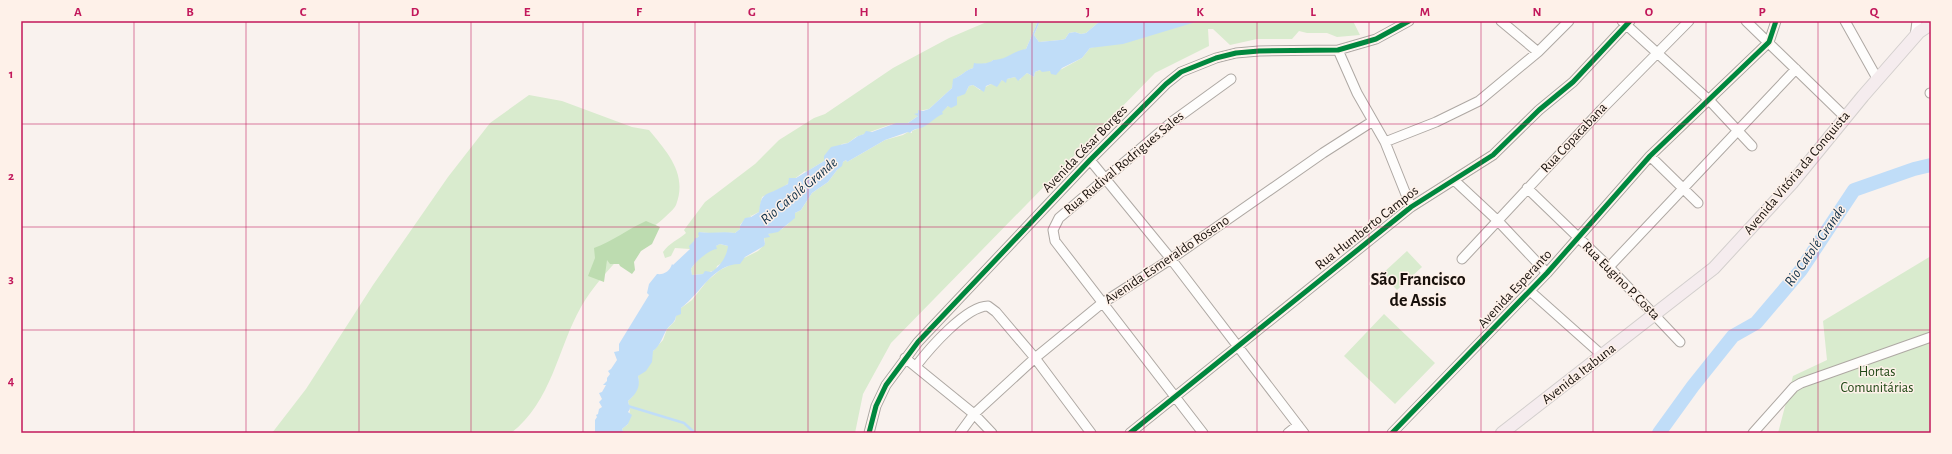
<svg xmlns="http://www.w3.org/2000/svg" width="1952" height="454" viewBox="0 0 1952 454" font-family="'Alegreya Sans',sans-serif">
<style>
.green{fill:#d9ebce}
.forest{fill:#bddcb0}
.water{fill:#c0ddf8;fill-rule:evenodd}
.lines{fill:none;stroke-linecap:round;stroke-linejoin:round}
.stream{stroke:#c0ddf8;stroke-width:2.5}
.river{stroke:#c0ddf8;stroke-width:14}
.minor-casing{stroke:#aea8a3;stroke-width:11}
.major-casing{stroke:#d3cfcd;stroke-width:14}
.minor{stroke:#fefdfc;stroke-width:9}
.major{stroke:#f5ecee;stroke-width:12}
.cycleway-casing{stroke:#fef1e9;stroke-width:8}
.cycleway{stroke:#00873e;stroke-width:5}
.grid{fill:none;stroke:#c2185b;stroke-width:1;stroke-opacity:0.55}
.labels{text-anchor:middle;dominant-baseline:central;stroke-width:3;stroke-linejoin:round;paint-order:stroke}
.street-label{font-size:14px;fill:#18110c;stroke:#fef1e9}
.park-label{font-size:14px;fill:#1e4613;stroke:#fef1e9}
.water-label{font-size:15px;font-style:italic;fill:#0f304a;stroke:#fef1e9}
.district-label{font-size:18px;font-weight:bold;fill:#18110c;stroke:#fef1e9}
.neatline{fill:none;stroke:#c2185b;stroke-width:1.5}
.grid-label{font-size:13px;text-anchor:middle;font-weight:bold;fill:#c2185b}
</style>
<rect width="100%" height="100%" fill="#f9f2ee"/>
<path class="green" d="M989,21H1038L1026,49L1001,60H993L990,63L975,65L973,68C966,70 961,76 954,79L952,88L929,109L919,111L918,116L908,123L892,124L856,137L848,143L842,144L824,161L806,172L805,171L782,188L762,197L759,212L751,216L750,213L751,217L745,219L740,225V229L735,233C724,232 712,234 699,232V236L690,249L675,248L671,256L665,258L663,252C669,243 678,240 686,233L684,230L705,202L755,164L779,140L814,118L825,114L893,68L949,38Z
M1040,21H1100L1086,33L1081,34L1075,32L1069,33L1065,39L1060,40L1039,42L1034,35Z
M1199,21H1353L1360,35L1337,37L1327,33H1307L1299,31L1292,39H1257L1230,45L1213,29H1208L1209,46L1155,73L891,343L863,394L855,433H624L622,429L628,424L630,409L628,401C635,395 640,385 638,376L653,351L663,340L667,329L675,321L676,316L681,308L692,300L707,281L720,270L758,251L765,244L764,237L768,234L782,229L788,224L795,213L801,210L812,193L828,182L843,162L846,160L847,162L885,140L903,135L908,132L912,133V131L924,126L948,106L956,101L957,97L967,90L969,86L973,85L980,90L991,84L997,85L1002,80L1015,77L1020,80L1022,77L1027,73L1034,77L1035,72L1040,70L1057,72L1060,70L1082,58L1090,48Z
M529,95L562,101L632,127L649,130C667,152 688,174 676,205C673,212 647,232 640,238C619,258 596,281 581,307C558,347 552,402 511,433H272L306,389L373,285L448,177L490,123Z
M720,244L728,246V254L722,263L717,266L716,270L703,274L692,275L691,269C696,260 712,247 720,244Z
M1407,251L1422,267L1397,290L1382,274Z
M1931,256V433H1778L1793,376L1827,360L1823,321Z
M1384,314L1435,363L1395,404L1344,356Z"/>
<path class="forest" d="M646,221L660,227L652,244L641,251L634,262L635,270L632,274L620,266L619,264H610L607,260L604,282L588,276L595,258L594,248C613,241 628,229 646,221Z"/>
<path class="water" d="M1038,21H1040L1034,35L1039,42L1060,40L1065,39L1069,33L1075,32L1081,34L1086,33L1100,21H1199L1123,44L1090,48L1082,58L1062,68L1056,75L1051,74L1050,71L1042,72L1040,70L1035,72L1034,77L1027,73L1018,81L1015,77L1007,79L1006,83L1002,80L997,87L991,84L986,86L984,92L973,85L969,86L965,94L957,97V105L951,108L948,106L942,112L943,114C935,117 929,125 921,128C916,129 913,129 910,133L908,132L885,140L847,162L846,160L843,162L842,166L837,170L828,182L812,193L801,210L795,213V218L778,232L768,234L770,237L764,238L765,244L764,246L745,257L740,264C713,264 701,293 681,308V314L676,316C675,323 671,324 667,329C662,337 661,345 653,351L652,362L646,371L638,376C641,387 636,394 628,401L630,409L628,412L632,415L628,424L622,429L624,433H595V420L597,417L596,415L598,414L599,409L602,407L599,402L602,399L599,393L602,392L606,385H603L607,381V378L610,374L608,371L611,369L617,360L614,352L619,351V344L649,295L647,293L649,284L657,274C664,275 670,271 672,264L673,265L690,249L689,246L694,241L695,238H697L699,236L698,234L699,232C711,234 723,231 735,233L740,229V226L745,218L751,217L759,212C761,192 765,196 780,188C783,187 785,185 788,184L789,178H796L824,161V156L831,147L848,143L858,136L864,134L866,131L872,132L896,123H908L918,116L914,114L918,113V110L923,111L929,109L952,88L953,79C962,76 965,70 973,68L974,63C979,64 989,64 993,60C1006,60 1013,51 1026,49ZM720,244L728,246C727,256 720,267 711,272L705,271L703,274L692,275L691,269C695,262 710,249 717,249L716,246Z"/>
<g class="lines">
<path class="stream" d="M628,406L684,423L695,433"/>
<path class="river" d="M1659,433L1693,386L1733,336L1756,323L1801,270L1854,190L1914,169L1931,165"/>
<g class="minor-casing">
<path id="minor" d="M1501,21L1538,52
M1622,21L1710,101L1752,146
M1746,21L1845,117
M1845,21L1878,80
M1915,37L1917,21
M1338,50L1357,93L1385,142L1411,207
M1930,93H1931
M1385,142L1436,122L1479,101L1538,52L1569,21
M1650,156L1698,203
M1090,160L1171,259L1304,433
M1454,180L1498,221L1547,273
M1527,188L1609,267L1680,342
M1462,259L1601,110L1689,21
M1609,267L1796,69
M1530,291L1603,356
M905,358L974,414L992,433
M916,366C929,349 966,306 988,306L996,312L1035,358L1091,433
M869,433L876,406L886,385L918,342L1090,160L1166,84L1181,72L1216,58L1236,53L1259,51L1338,50L1376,39L1409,21
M960,433L974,414L1035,358L1101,304L1171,259L1323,153L1373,121
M1130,433L1411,207L1493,155L1539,110L1573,82L1630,21
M1203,433L1055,241L1053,230L1059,218L1173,121L1231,79
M1288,433L1298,425
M1392,433L1547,273L1650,156L1769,42L1776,21
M1753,433L1794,387L1801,383L1931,337"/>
</g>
<g class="major-casing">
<path id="major" d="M1502,433L1714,268L1792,183L1863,96L1919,32L1931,24"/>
</g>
<use href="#minor" class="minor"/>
<use href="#major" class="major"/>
<g class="cycleway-casing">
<path id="cycleway" d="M869,433L876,406L886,385L918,342L1090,160L1166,84L1181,72L1216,58L1236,53L1259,51L1338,50L1376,39L1409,21
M1130,433L1411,207L1493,155L1539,110L1573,82L1630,21
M1392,433L1547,273L1650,156L1769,42L1776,21"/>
</g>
<use href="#cycleway" class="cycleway"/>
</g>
<path class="grid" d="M134,21V433M246,21V433M359,21V433M471,21V433M583,21V433M695,21V433M808,21V433M920,21V433M1032,21V433M1144,21V433M1257,21V433M1369,21V433M1481,21V433M1593,21V433M1706,21V433M1818,21V433M21,124H1931M21,227H1931M21,330H1931"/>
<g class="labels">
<g class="street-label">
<text transform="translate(1574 138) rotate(-47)">Rua Copacabana</text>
<text transform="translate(1085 149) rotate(-46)">Avenida César Borges</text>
<text transform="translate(1124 163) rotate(-40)">Rua Rudival Rodrigues Sales</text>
<text transform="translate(1797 173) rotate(-50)">Avenida Vitória da Conquista</text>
<text transform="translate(1367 228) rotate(-38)">Rua Humberto Campos</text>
<text transform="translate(1167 260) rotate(-34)">Avenida Esmeraldo Roseno</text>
<text transform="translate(1621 281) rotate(45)">Rua Eugino P. Costa</text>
<text transform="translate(1515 289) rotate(-47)">Avenida Esperanto</text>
<text transform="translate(1579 374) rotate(-38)">Avenida Itabuna</text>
</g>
<g class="park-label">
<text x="1877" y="372">Hortas<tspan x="1877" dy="16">Comunitárias</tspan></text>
</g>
<g class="water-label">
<text transform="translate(799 191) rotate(-40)">Rio Catolé Grande</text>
<text transform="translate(1815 246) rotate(-55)">Rio Catolé Grande</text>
</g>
<g class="district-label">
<text x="1418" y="280">São Francisco<tspan x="1418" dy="21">de Assis</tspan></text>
</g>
</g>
<rect width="1952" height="454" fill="none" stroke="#fef1e9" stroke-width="44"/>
<rect x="22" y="22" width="1908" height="410" class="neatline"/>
<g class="grid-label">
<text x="78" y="16">A</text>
<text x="190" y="16">B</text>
<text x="303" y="16">C</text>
<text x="415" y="16">D</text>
<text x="527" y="16">E</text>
<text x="639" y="16">F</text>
<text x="752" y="16">G</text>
<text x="864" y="16">H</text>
<text x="976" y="16">I</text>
<text x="1088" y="16">J</text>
<text x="1200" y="16">K</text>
<text x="1313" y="16">L</text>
<text x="1425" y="16">M</text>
<text x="1537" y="16">N</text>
<text x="1649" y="16">O</text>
<text x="1762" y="16">P</text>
<text x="1874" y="16">Q</text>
<text x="11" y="78">1</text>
<text x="11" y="180">2</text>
<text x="11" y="283">3</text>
<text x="11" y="385">4</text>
</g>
</svg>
